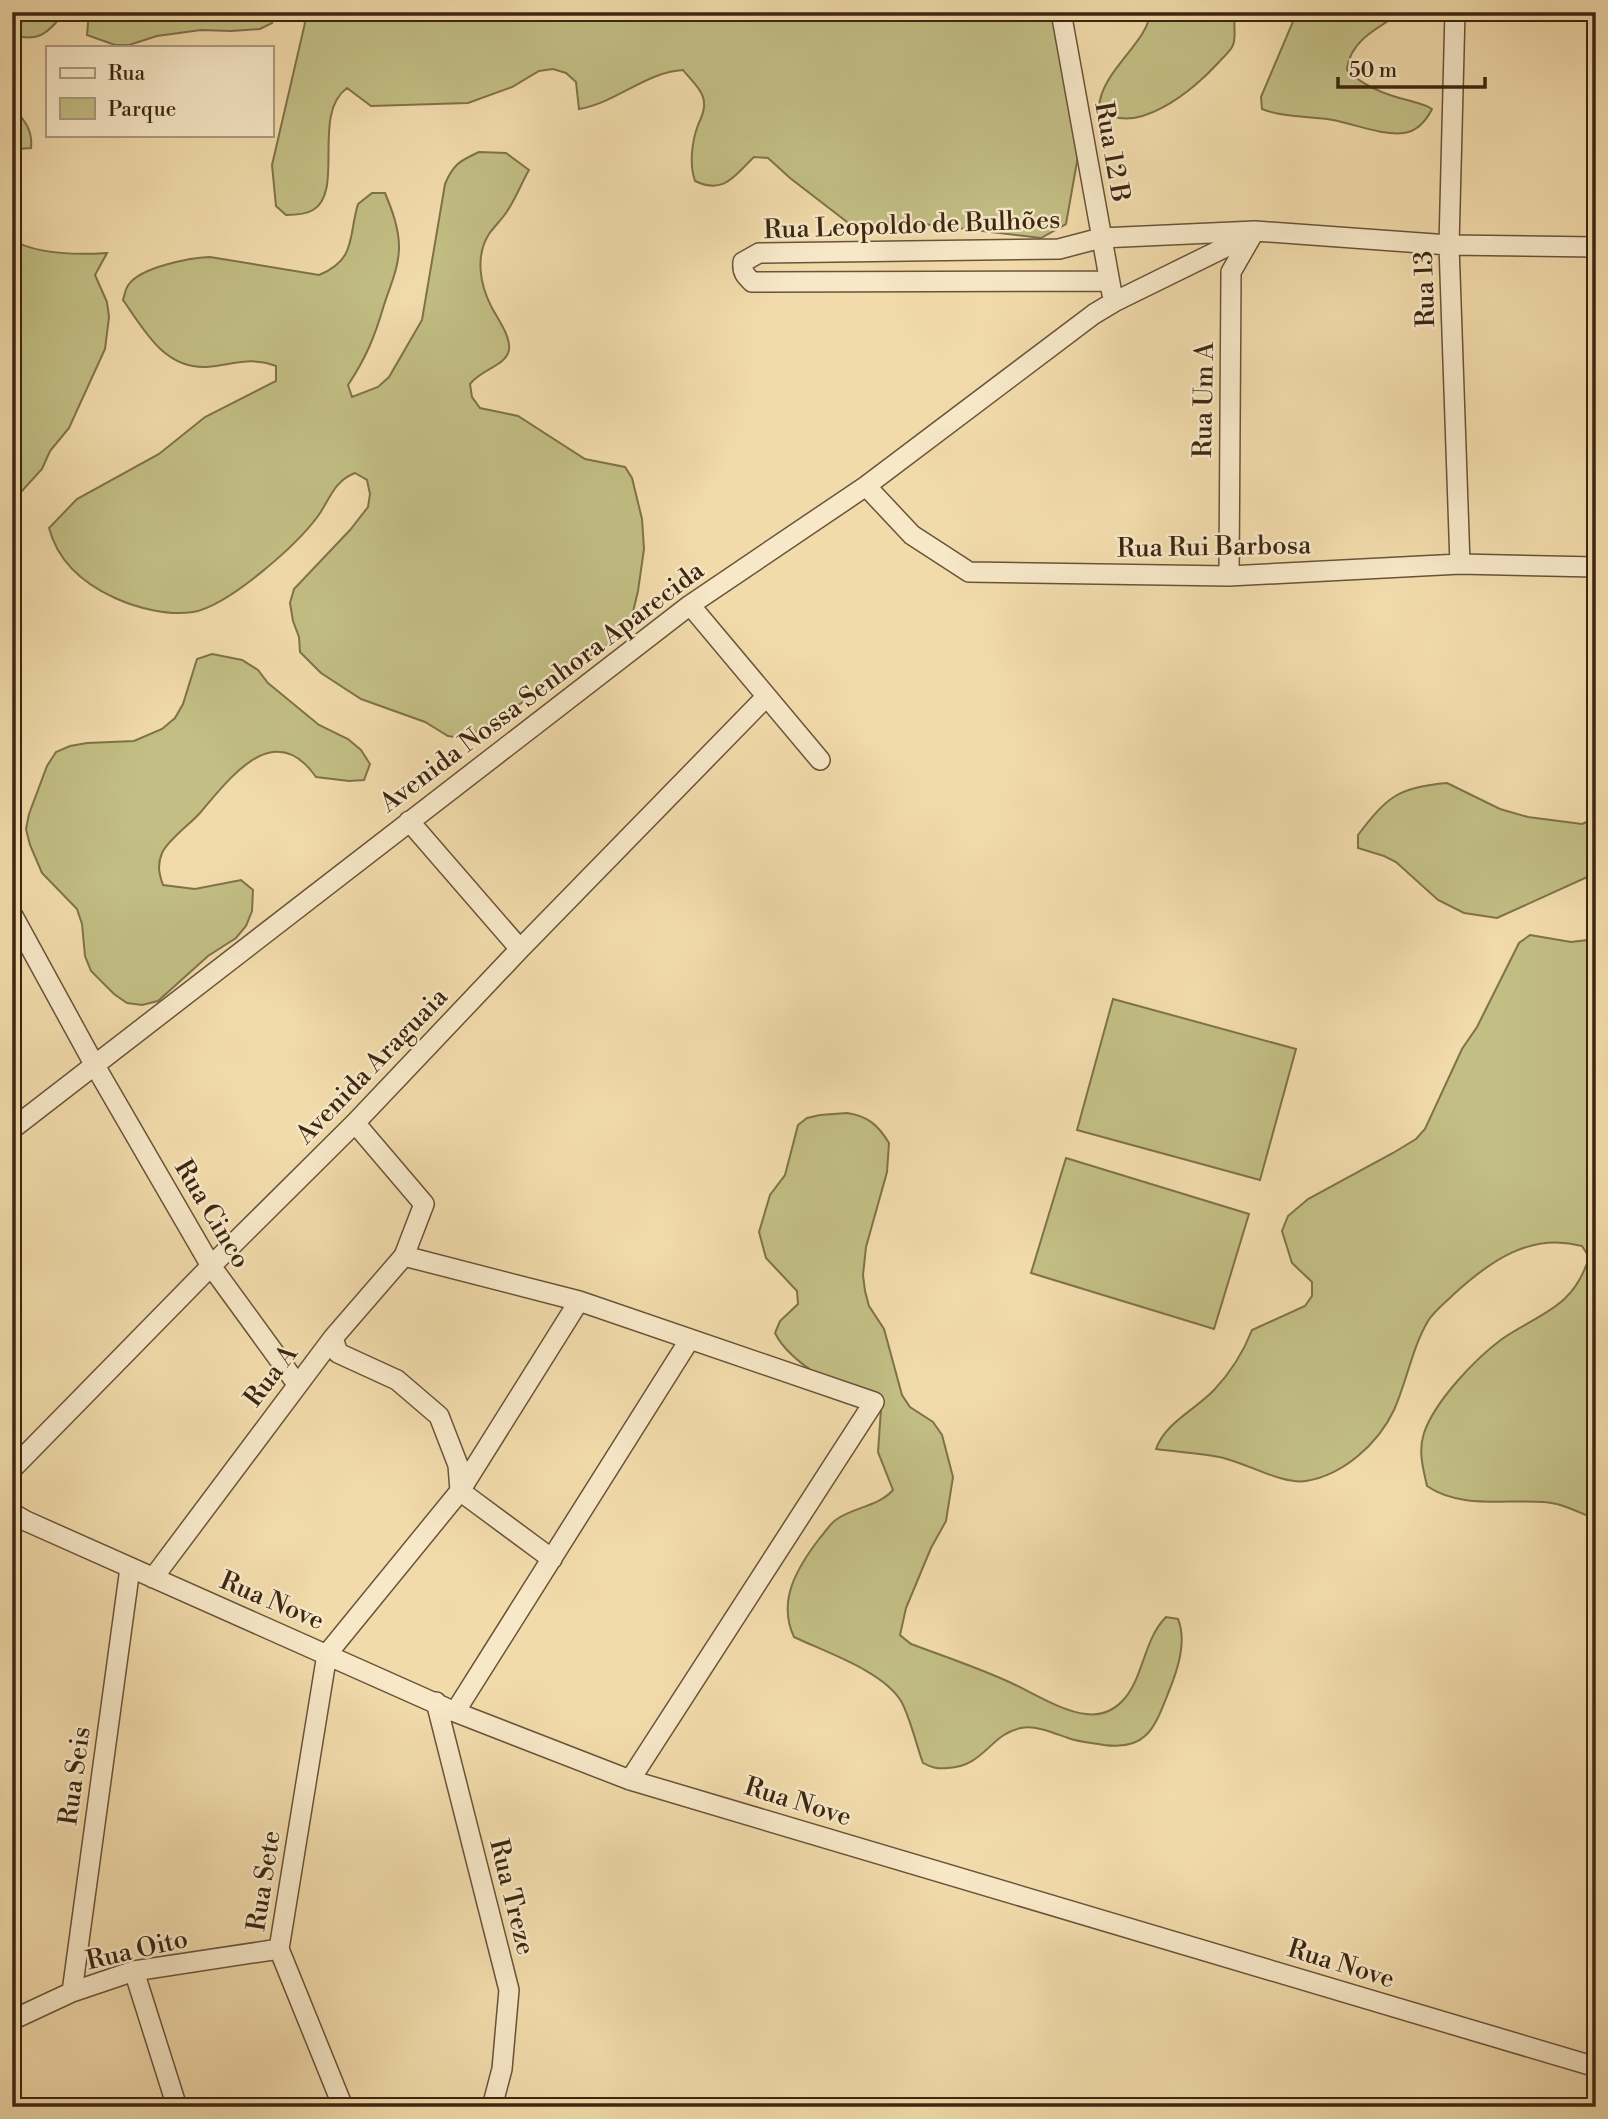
<svg xmlns="http://www.w3.org/2000/svg" width="1608" height="2119" viewBox="0 0 1608 2119" font-family="'Libre Bodoni',serif">
<style>
.green{fill:#c2be84;stroke:#7f724a;stroke-width:2}
.lines{fill:none;stroke-linecap:round;stroke-linejoin:round}
.minor-casing{stroke:#6a5338;stroke-width:22}
.minor{stroke:#f7e8c8;stroke-width:19}
.labels{text-anchor:middle;dominant-baseline:central;stroke-width:5;stroke-linejoin:round;paint-order:stroke}
.street-label{font-size:26px;fill:#3c2611;stroke:#f7e8c8}
</style>
<rect width="100%" height="100%" fill="#f2dbab"/>
<filter id="stains"><feTurbulence type="fractalNoise" baseFrequency=".00286" numOctaves="4"/><feColorMatrix values="0 0 0 0 .2 0 0 0 0 .09 0 0 0 0 .02 0 0 0 .5 -.17"/></filter>
<radialGradient id="worn" r=".72"><stop offset=".6" stop-color="#630" stop-opacity="0"/><stop offset="1" stop-color="#630" stop-opacity=".3"/></radialGradient>
<path class="green" d="M12,12H65C48,32 41,43 12,35Z
M89,12H275L272,23L260,29L231,31L201,30L157,36L129,45H115L87,35Z
M299,12H1062L1078,156L1066,224L1041,238L907,222L851,225L790,178L768,158L754,157C734,176 724,195 695,181C689,164 692,141 698,125C701,118 705,111 704,103C704,91 690,79 683,70C646,72 616,103 579,109L576,82L566,73L553,69L539,71L512,87L468,103L371,106L347,88C311,114 345,191 313,210C305,215 294,215 286,215L276,206L272,165L305,23Z
M1150,12H1236C1232,23 1237,35 1233,45C1231,51 1223,57 1219,62C1196,88 1132,142 1099,107C1101,71 1149,42 1150,12Z
M1297,12H1403C1380,26 1349,41 1347,70C1363,86 1389,96 1411,101C1420,104 1424,104 1432,109C1426,121 1418,131 1404,133C1384,136 1354,124 1333,120C1310,116 1285,118 1262,109L1261,97Z
M12,106C24,120 33,129 31,148L17,149L12,145Z
M479,152L506,153L529,170C521,184 515,200 506,213C501,220 494,227 489,234C475,256 480,284 491,306C497,318 511,336 509,350C506,366 481,369 470,384L472,397L480,408L518,416L585,459L625,467L632,478L642,519L644,549L638,591L631,620L615,640L581,662L558,682L534,695L474,733L461,738L448,736L425,722L361,699L321,673L300,652L299,637L293,621L290,603L294,589L350,530L368,507L370,494L367,480L355,473C334,481 330,499 318,516C297,545 228,606 193,612C168,616 137,608 115,598C84,584 58,562 49,528L77,499L159,454L205,417L276,381V366C250,356 233,365 207,367C164,369 145,331 123,300C125,294 125,289 129,284C142,267 189,258 210,257L319,275C357,259 348,237 358,204L372,193H385C392,210 399,228 399,247C399,268 390,286 384,305C375,336 366,358 348,385L352,397L378,387L389,377L422,320L445,184C453,165 459,161 479,152Z
M12,240C39,255 77,255 107,253L95,275L107,302L109,317L105,349L69,428L50,451L42,469L12,502Z
M212,654L242,660L258,670L268,683L319,725L348,739L361,750L370,764L364,780L349,781L316,777C274,717 230,778 199,814C189,825 168,840 162,853C157,865 159,874 163,885L195,889L241,880L253,890L252,911L246,926L236,938L208,956L158,1001L142,1005L127,1003L114,994L91,971L85,956L82,924L77,909L42,873L30,845L26,829L29,814L47,766L56,752L70,746L87,743L134,741L162,729L175,718L183,704L197,659Z
M1447,783L1500,809L1528,817L1582,824L1596,818V873L1497,918L1464,913L1438,900L1396,862L1384,856L1358,848V835C1387,797 1398,787 1447,783Z
M1530,935L1571,942L1596,939V1519C1579,1513 1562,1503 1544,1502C1506,1499 1460,1509 1427,1486C1423,1468 1418,1451 1424,1433C1435,1401 1475,1359 1502,1339C1540,1313 1574,1308 1589,1257L1582,1246C1531,1232 1490,1261 1454,1294C1446,1302 1434,1311 1428,1321C1412,1348 1407,1381 1394,1410C1378,1444 1343,1475 1306,1481C1282,1485 1245,1462 1219,1457C1199,1453 1177,1452 1156,1449C1165,1423 1195,1410 1214,1390C1231,1372 1243,1353 1252,1330L1305,1306L1312,1296V1282L1292,1263L1282,1231L1288,1216L1308,1199L1393,1153L1416,1139L1425,1129L1462,1049L1477,1027L1519,943Z
M1113,999L1296,1049L1260,1180L1077,1130Z
M847,1113C868,1116 878,1125 889,1143L887,1172L866,1247L863,1275L865,1291L869,1306L884,1329L902,1395L910,1407L933,1422L942,1435L953,1477L946,1521L931,1548L906,1608L900,1635L911,1644C943,1656 976,1667 1007,1681C1030,1691 1062,1712 1086,1714C1102,1716 1115,1710 1125,1698C1144,1675 1144,1639 1166,1617L1178,1619C1187,1641 1178,1669 1169,1691C1155,1726 1148,1751 1104,1745C1092,1743 1079,1742 1068,1738C1054,1733 1036,1725 1021,1728C990,1734 985,1766 948,1768C938,1769 932,1768 923,1763C916,1744 910,1717 901,1701C883,1671 825,1652 794,1637C777,1601 797,1568 819,1539C825,1533 830,1523 837,1519C855,1507 879,1506 893,1490L878,1452L881,1409C849,1394 790,1365 775,1333L780,1321L798,1304L797,1291L766,1258L759,1232L770,1195L785,1175L798,1125L807,1118L820,1115Z
M1066,1158L1249,1214L1214,1329L1031,1273Z"/>
<g class="lines">
<g class="minor-casing">
<path id="minor" d="M1061,12L1112,294
M1455,12L1449,245L1460,564
M1109,281L752,282C745,275 742,272 743,262L759,253L1059,249L1101,238L1255,231L1449,245L1596,247
M866,486L912,535L969,572L1229,576L1460,564L1596,567
M1229,576L1231,272L1254,232
M690,605L820,760
M409,821L520,949
M12,914L94,1064L211,1266L297,1384
M12,1129L690,605L866,486L1094,314L1114,302L1236,242L1255,231
M404,1256L579,1301L874,1402L630,1780
M333,1338L338,1353L397,1380L439,1416L458,1465L460,1491L552,1559
M12,1469L211,1266L355,1123L520,949L766,697
M12,1513L26,1521L455,1712L630,1780L1596,2067
M153,1578L333,1338L404,1256L424,1204L355,1123
M436,1702L509,1990L502,2069L492,2107
M455,1712L690,1339
M134,1971L177,2107
M72,1992L130,1568
M12,2020L72,1992L134,1971L279,1949
M343,2107L279,1949L327,1654L460,1491L579,1301"/>
</g>
<use href="#minor" class="minor"/>
</g>
<g class="labels">
<g class="street-label">
<text transform="translate(1112 152) rotate(80)">Rua 12 B</text>
<text transform="translate(912 225) rotate(-2)">Rua Leopoldo de Bulhões</text>
<text transform="translate(1425 289) rotate(-92)">Rua 13</text>
<text transform="translate(1204 400) rotate(-89)">Rua Um A</text>
<text transform="translate(1214 547) rotate(-1)">Rua Rui Barbosa</text>
<text transform="translate(542 687) rotate(-37)">Avenida Nossa Senhora Aparecida</text>
<text transform="translate(372 1066) rotate(-46)">Avenida Araguaia</text>
<text transform="translate(212 1214) rotate(59)">Rua Cinco</text>
<text transform="translate(271 1376) rotate(-53)">Rua A</text>
<text transform="translate(272 1601) rotate(23)">Rua Nove</text>
<text transform="translate(75 1776) rotate(-82)">Rua Seis</text>
<text transform="translate(798 1802) rotate(17)">Rua Nove</text>
<text transform="translate(264 1881) rotate(-81)">Rua Sete</text>
<text transform="translate(512 1897) rotate(76)">Rua Treze</text>
<text transform="translate(137 1950) rotate(-13)">Rua Oito</text>
<text transform="translate(1341 1964) rotate(17)">Rua Nove</text>
</g>
</g>
<rect width="1608" height="2119" fill="none" stroke="#f2dbab" stroke-width="42"/>
<rect x="14" y="14" width="1580" height="2091" fill="none" stroke="#3c2611" stroke-width="3.5"/>
<rect x="21" y="21" width="1566" height="2077" fill="none" stroke="#3c2611" stroke-width="2"/>
<rect x="46" y="46" width="228" height="91" fill="#f7e8c8" stroke="#ac9a7f" stroke-width="2"/>
<rect x="60" y="68" width="35" height="10" fill="#f7e8c8" stroke="#ac9a7f" stroke-width="2"/>
<text x="108" y="80" font-size="21" fill="#3c2611">Rua</text>
<rect x="60" y="98" width="35" height="21" fill="#c2be84" stroke="#ac9a7f" stroke-width="2"/>
<text x="108" y="116" font-size="21" fill="#3c2611">Parque</text>
<path d="M1338 77v10h147v-10" fill="none" stroke="#3c2611" stroke-width="3.5"/>
<text x="1349" y="77" font-size="21" fill="#3c2611" stroke="#f7e8c8" stroke-width="5" paint-order="stroke">50 m</text>
<rect width="100%" height="100%" filter="url(#stains)"/>
<rect width="100%" height="100%" fill="url(#worn)"/>
</svg>
